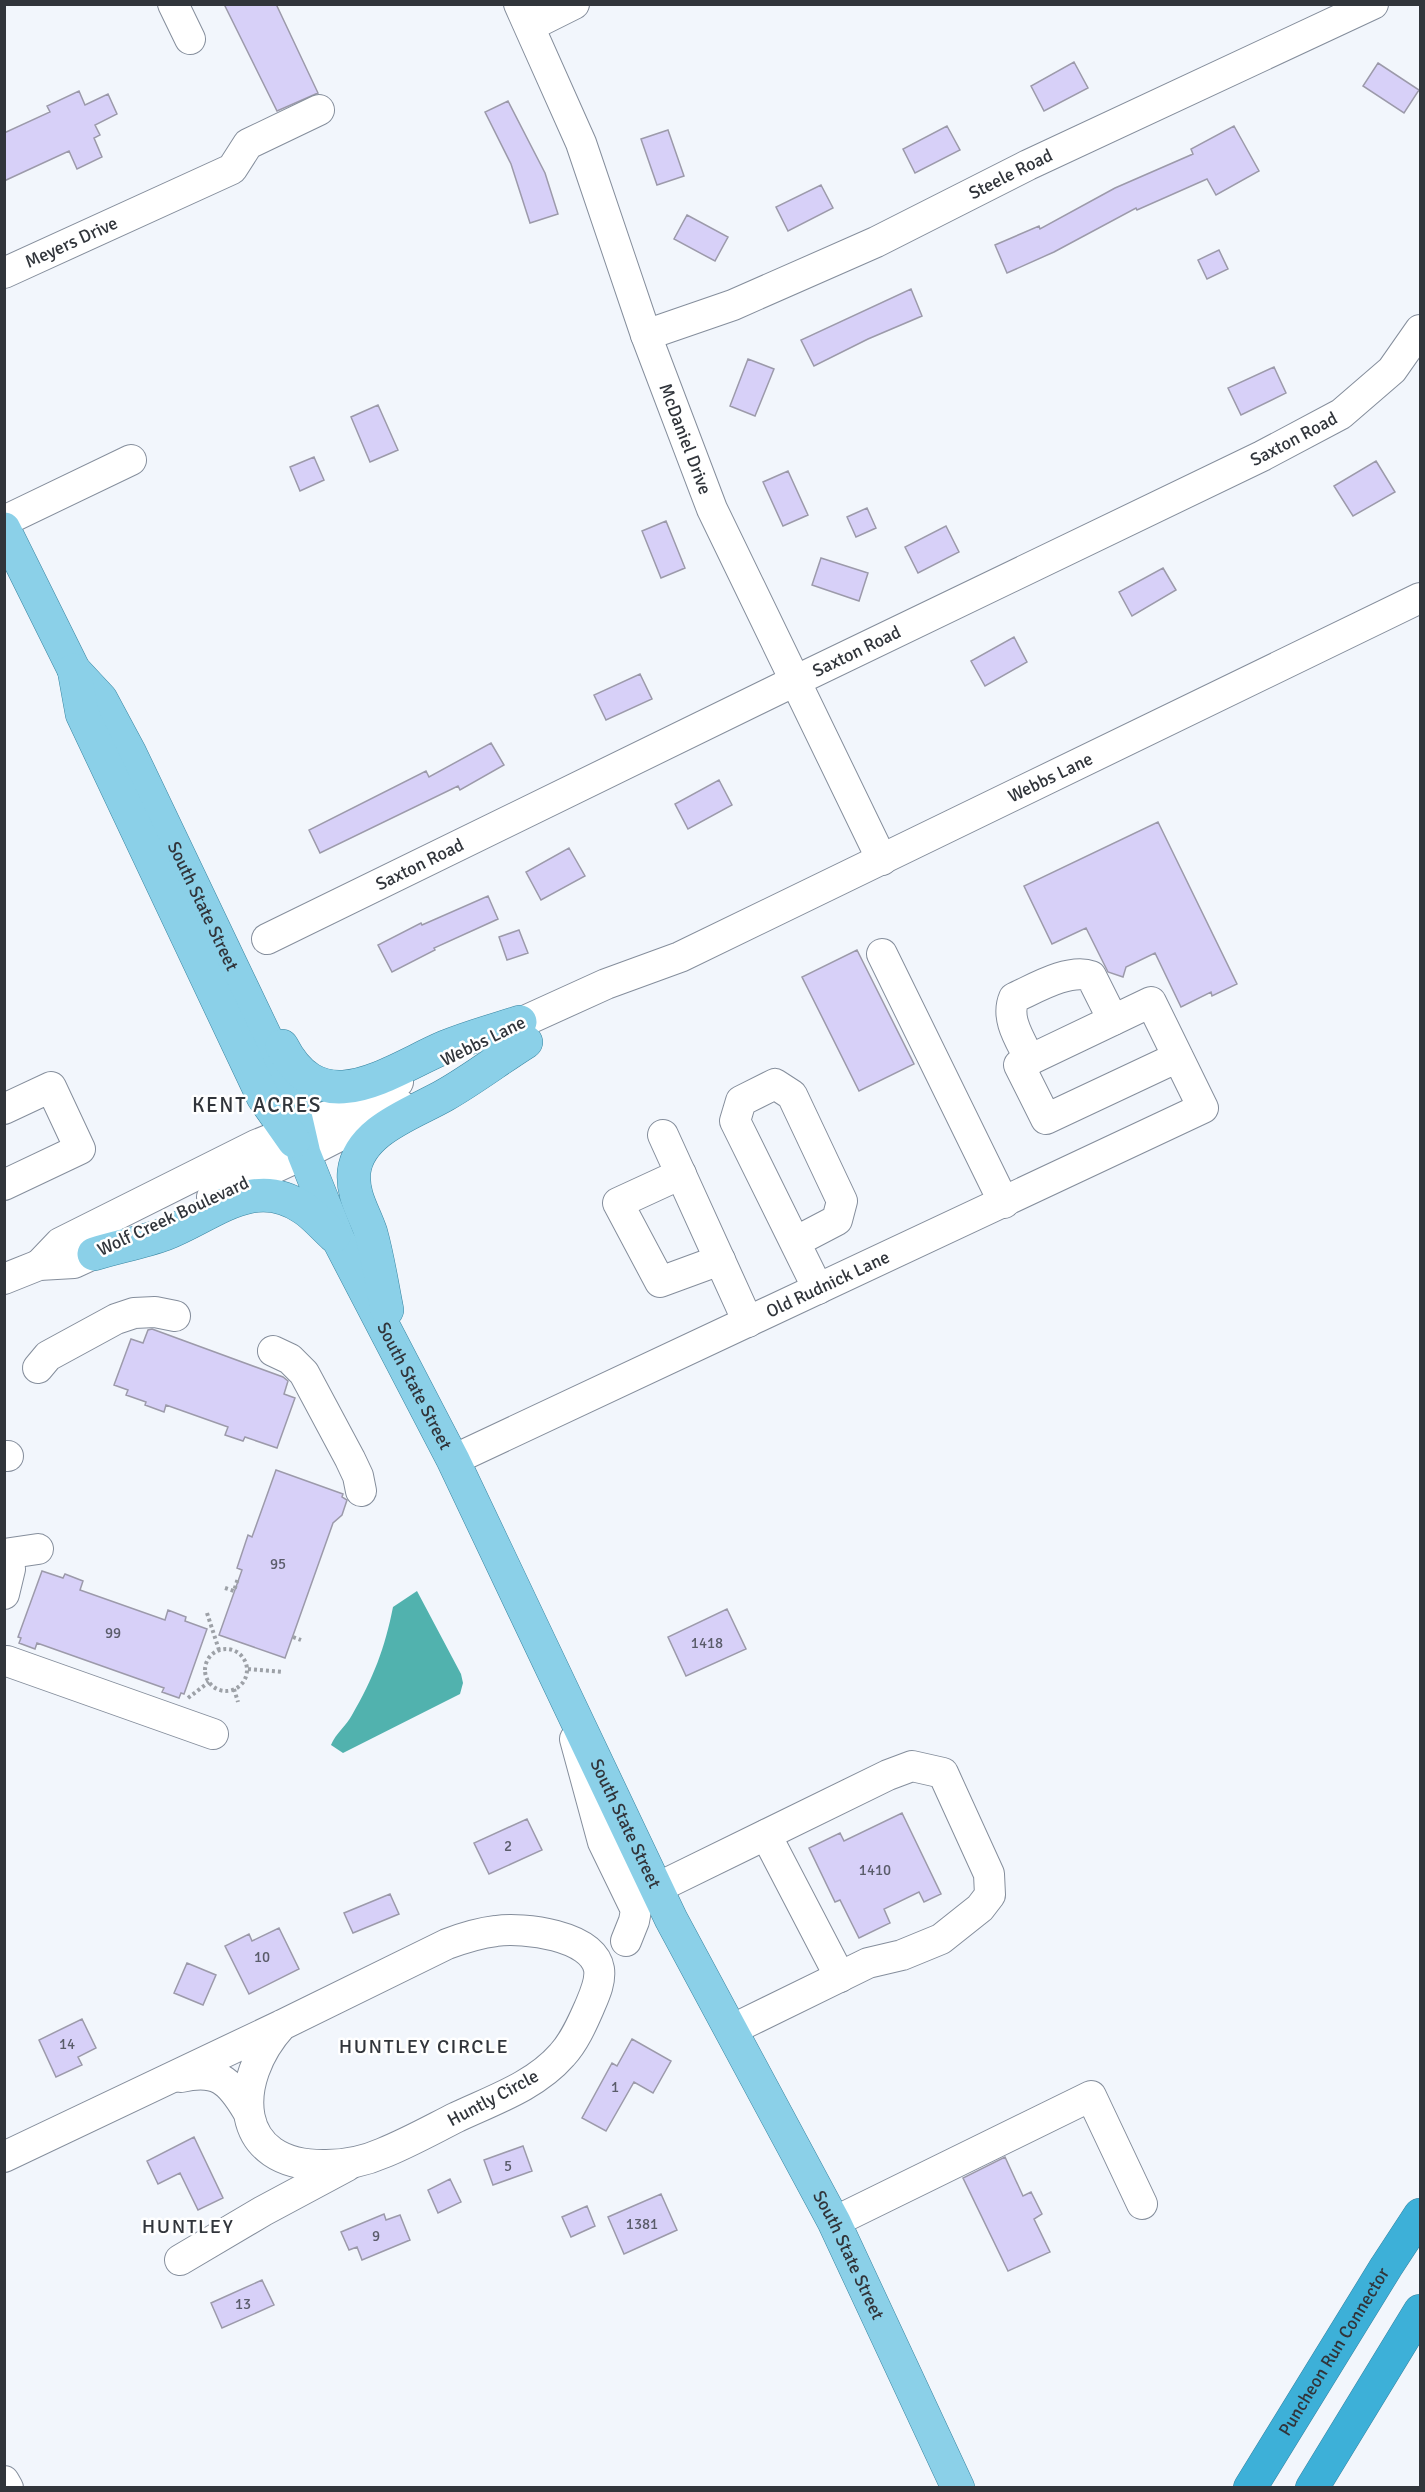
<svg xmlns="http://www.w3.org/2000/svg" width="1425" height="2492" viewBox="0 0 1425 2492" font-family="Signika,sans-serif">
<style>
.water{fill:#51b2ae}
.building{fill:#d7d0f8;stroke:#9c9aaa;stroke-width:1.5}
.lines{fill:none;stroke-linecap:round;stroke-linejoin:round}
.minor-casing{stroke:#858e9c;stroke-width:32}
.major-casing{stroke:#3985a1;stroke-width:34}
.highway-casing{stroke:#3985a1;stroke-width:34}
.path{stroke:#9da1a7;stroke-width:4;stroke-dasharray:3 3;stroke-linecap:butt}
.minor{stroke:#fff;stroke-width:30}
.major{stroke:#8bd0e8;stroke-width:33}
.highway{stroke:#3db0d8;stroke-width:33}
.labels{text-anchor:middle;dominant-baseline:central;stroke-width:5;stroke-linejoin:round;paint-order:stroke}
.number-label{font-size:15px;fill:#5a5c6a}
.street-label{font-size:18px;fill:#31353b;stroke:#fff}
.neighbourhood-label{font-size:20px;letter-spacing:1.5px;fill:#31353b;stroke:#fff}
.quarter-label{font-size:21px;letter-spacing:1.5px;fill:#31353b;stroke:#fff}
</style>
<rect width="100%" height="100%" fill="#f2f6fc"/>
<path class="water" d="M417,1591L461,1674L463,1683L460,1694L343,1753L331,1745C336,1733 346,1726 352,1715C373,1679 385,1648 393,1607Z"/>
<path class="building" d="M224,4H276L318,93L277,111Z
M1074,62L1088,88L1044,111L1031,86Z
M1378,63L1419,90L1404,113L1363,86Z
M79,91L85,105L108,94L117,114L95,125L100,135L94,138L102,157L77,169L69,151L4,181V133L50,112L47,106Z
M508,101L545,173L558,214L530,223L511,164L485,112Z
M947,126L960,150L915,173L903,149Z
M1234,126L1259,171L1216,195L1207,179L1137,210L1136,208L1054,252L1007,273L995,245L1039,226L1040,229L1115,188L1193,154L1191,149Z
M668,130L684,176L657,185L641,139Z
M821,185L833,208L788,231L776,207Z
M687,215L728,237L715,261L674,239Z
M1219,250L1228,269L1207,279L1198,260Z
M911,289L922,316L868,339L814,366L801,340Z
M748,359L774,369L755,416L730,406Z
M1274,367L1286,393L1241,415L1228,388Z
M378,405L398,450L370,462L351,417Z
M314,457L324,480L300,491L290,467Z
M1376,461L1395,492L1353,516L1334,486Z
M788,471L808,515L783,526L763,482Z
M867,508L876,528L856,537L847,517Z
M666,521L685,568L661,578L642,531Z
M946,526L959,552L918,573L905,547Z
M821,558L868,573L859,601L812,585Z
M1163,568L1176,590L1132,616L1119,592Z
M1014,637L1027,662L985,686L971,661Z
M640,674L652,699L606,720L594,695Z
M491,743L504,765L460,790L458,786L320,853L309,830L426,771L429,777Z
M719,780L732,805L688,829L675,804Z
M1158,822L1237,984L1212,996L1211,992L1181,1007L1155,953L1126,967L1123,977L1108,972L1086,928L1052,944L1024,886Z
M569,848L585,876L541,900L526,872Z
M488,896L498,919L434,948L435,950L392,972L378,945L421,923L422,925Z
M519,930L528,953L507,960L499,937Z
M857,950L914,1064L859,1091L802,977Z
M152,1329L283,1377L288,1381L284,1394L295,1398L277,1448L245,1437L243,1441L225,1435L228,1427L166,1405L164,1412L145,1405L146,1402L126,1395L128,1390L114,1385L131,1339L143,1343L148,1330Z
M276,1470L343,1494L342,1497L347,1500L342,1515L333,1523L285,1658L219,1635L242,1570L237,1568L248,1535L252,1537Z
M42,1571L63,1578L65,1574L83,1581L80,1590L165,1620L168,1610L186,1617L185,1621L207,1629L184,1694L181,1693L179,1698L162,1692L164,1688L37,1643L35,1649L19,1643L21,1638L18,1637Z
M727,1609L746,1649L686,1676L668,1637Z
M902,1813L941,1894L924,1902L919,1892L884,1909L890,1923L859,1938L840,1900L835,1902L809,1848L840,1833L844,1841Z
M527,1819L542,1850L489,1874L474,1843Z
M390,1894L399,1914L353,1933L344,1913Z
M279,1928L299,1969L249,1994L225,1946L249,1934L252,1941Z
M187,1963L216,1975L203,2005L174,1993Z
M82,2019L96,2048L78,2057L82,2065L56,2077L39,2040Z
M632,2039L671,2061L653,2093L634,2082L606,2131L582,2118L612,2063L617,2066Z
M194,2137L223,2198L198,2210L180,2173L158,2184L147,2161Z
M523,2146L532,2171L493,2185L484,2160Z
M1005,2157L1023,2196L1031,2192L1042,2214L1034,2219L1050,2252L1008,2271L963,2178Z
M450,2179L461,2202L438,2213L428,2190Z
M661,2194L677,2230L624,2254L608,2217Z
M587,2206L595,2226L571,2237L562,2217Z
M384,2214L386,2220L400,2215L410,2240L362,2260L357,2247L349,2250L341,2232Z
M262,2280L274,2305L222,2328L211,2303Z"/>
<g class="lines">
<g class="minor-casing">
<g id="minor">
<path d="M173,4L190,39"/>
<path id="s1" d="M519,4L581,143L646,335L712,509L882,860"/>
<path d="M530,26L574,4"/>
<path id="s2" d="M4,273L232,169L248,144L319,110"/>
<path id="s3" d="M646,335L733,305L876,242L1028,165L1373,4"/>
<path d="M4,521L131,460"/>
<path id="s4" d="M267,939L797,680L1262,456L1341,414L1392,370L1420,330"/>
<path d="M882,954L1004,1203"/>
<path id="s5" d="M498,1033L606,984L680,957L1420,598"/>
<path d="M1030,1060C1021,1041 1005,1019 1014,998C1034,989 1069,968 1091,976L1113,1020"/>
<path d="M4,1109L51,1087L80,1149L4,1185"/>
<path d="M663,1135L748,1322"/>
<path d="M681,1174L618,1203L660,1282L720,1260"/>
<path d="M212,1197L304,1154L400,1105"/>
<path d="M795,1242L837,1220L842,1201L792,1095L775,1084L741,1101L735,1121L818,1289"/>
<path d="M39,1265L60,1243L256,1145L340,1111L398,1082"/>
<path d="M4,1279L39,1265L74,1263L117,1243"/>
<path d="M273,1351L290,1359L304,1373L350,1459L358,1476L361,1491"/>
<path d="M38,1368L48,1356L116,1319L134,1313L155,1312L175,1316"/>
<path d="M4,1456H8"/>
<path id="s6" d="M453,1460L1203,1108L1151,1002L1019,1065L1046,1119L1178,1057"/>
<path d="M4,1554L38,1549"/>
<path d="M4,1557L10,1569L4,1594"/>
<path d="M7,1661L213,1734"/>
<path d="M575,1739L603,1842L636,1910L634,1921L626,1941"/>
<path d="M766,1835L840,1977"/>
<path d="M657,1888L888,1775L912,1766L943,1773L989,1874L990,1895L980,1908L941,1939L902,1955L868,1963L731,2030"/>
<path d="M181,2077C217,2069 229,2080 247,2110"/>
<path d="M4,2157L282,2025L447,1944C463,1938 479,1933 496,1931C523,1927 593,1935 599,1969C601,1982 594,1996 589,2008C582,2024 574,2042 562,2055C535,2086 493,2100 457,2117C433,2129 408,2143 383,2153C365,2161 345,2165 326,2165C232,2167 231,2081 282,2025"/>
<path d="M834,2222L1091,2096L1142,2204"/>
<path d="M180,2260L263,2211L347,2166"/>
<path d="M4,2481L8,2488"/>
</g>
</g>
<g class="major-casing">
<g id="major">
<path id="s7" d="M4,529L74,670L101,699L130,753L288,1084L304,1154L338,1239L453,1460L671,1919L834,2222L958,2488"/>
<path d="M74,670L82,714L263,1097L294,1141"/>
<path d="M282,1046C322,1124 389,1071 445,1047C469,1037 495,1030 520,1022"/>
<path d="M94,1254C117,1247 143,1242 165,1234C212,1216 253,1174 303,1208C314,1215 324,1227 334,1236"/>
<path d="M387,1310C382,1285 378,1258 371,1233C364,1212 352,1196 354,1172C359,1130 414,1113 445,1095C473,1079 499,1059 526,1042"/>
</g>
</g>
<g class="highway-casing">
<g id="highway">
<path id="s8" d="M1250,2488L1386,2267L1420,2215"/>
<path d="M1312,2488L1420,2311"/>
</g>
</g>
<path class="path" d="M225,1588L234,1591L238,1578
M207,1613L219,1650
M293,1637L301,1640
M205 1670a21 21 0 1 1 42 0a21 21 0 1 1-42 0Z
M248,1669L283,1672
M234,1689L238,1702
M188,1698L209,1682"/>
<use href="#minor" class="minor"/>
<use href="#major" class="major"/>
<use href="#highway" class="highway"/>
</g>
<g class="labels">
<g class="number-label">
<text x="278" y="1564">95</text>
<text x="113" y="1633">99</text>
<text x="707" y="1643">1418</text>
<text x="508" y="1846">2</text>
<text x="875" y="1870">1410</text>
<text x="262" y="1957">10</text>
<text x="67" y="2044">14</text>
<text x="615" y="2087">1</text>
<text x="508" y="2166">5</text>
<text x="642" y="2224">1381</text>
<text x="376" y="2236">9</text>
<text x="243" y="2304">13</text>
</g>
<g class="street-label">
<text stroke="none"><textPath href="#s3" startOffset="399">Steele Road</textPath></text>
<text stroke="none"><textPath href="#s2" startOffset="74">Meyers Drive</textPath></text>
<text stroke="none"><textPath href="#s1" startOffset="466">McDaniel Drive</textPath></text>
<text stroke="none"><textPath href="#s4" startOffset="1142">Saxton Road</textPath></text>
<text stroke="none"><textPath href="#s4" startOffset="656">Saxton Road</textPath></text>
<text stroke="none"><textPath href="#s5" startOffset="609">Webbs Lane</textPath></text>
<text stroke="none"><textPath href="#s4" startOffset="170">Saxton Road</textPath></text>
<text stroke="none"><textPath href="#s7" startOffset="428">South State Street</textPath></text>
<text transform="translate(483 1041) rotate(-26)">Webbs Lane</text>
<text transform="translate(173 1216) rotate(-25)">Wolf Creek Boulevard</text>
<text stroke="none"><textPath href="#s6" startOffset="414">Old Rudnick Lane</textPath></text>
<text stroke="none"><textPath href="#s7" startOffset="954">South State Street</textPath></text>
<text stroke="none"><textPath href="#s7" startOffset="1440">South State Street</textPath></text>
<text transform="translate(493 2098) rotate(-28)">Huntly Circle</text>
<text stroke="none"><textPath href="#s7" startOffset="1926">South State Street</textPath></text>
<text stroke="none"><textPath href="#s8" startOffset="160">Puncheon Run Connector</textPath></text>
</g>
<g class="neighbourhood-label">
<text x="424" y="2046">HUNTLEY CIRCLE</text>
<text x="188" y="2226">HUNTLEY</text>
</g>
<g class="quarter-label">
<text x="257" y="1105">KENT ACRES</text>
</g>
</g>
<rect width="1425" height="2492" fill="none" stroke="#31353b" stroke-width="12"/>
</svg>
